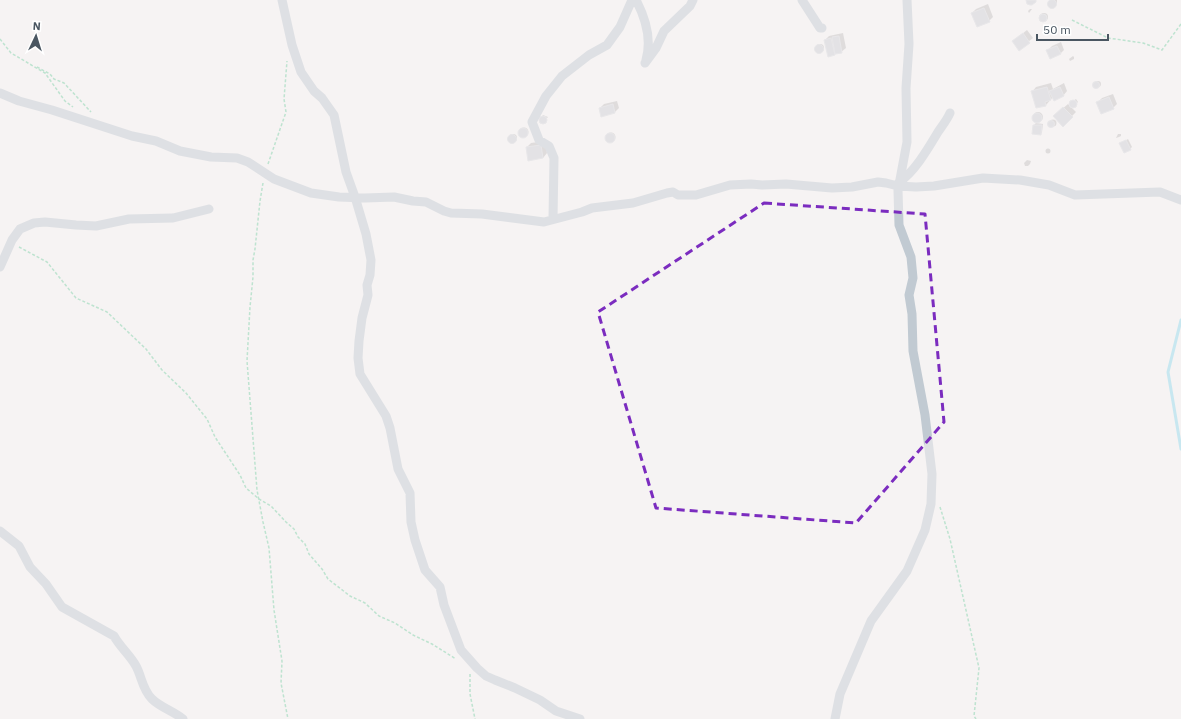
<svg xmlns="http://www.w3.org/2000/svg" width="1181" height="719" viewBox="0 0 1181 719" font-family="'IBM Plex Sans',sans-serif">
<style>
.shadow{fill:#0003}
.lines{fill:none;stroke-linecap:round;stroke-linejoin:round}
.stream{stroke:#90daee;stroke-width:3}
.building{fill:#cdcfd5;stroke:#d7d9de}
.path{stroke:#7ad0a6;stroke-width:1.5;stroke-dasharray:3 2;stroke-linecap:butt}
.street{stroke:#c1cad2;stroke-width:9}
.marked{fill:none;stroke:#7b2cbf;stroke-width:3;stroke-dasharray:8 5;stroke-linejoin:round}
</style>
<rect width="100%" height="100%" fill="#f5f3f3"/>
<path class="shadow" d="M1052,0H1057V3L1053,8L1050,6L1049,3Z
M988,4L993,17L989,21L972,13L976,9Z
M1030,9H1032L1029,13L1028,11Z
M1040 17a4 4 0 1 1 8 0a4 4 0 1 1-8 0Z
M1027,30L1033,38L1019,49L1013,41Z
M843,33L846,48L841,52L829,55L825,40L829,36Z
M1061,42L1064,50L1060,54L1048,50L1052,46Z
M816 48a4 4 0 1 1 8 0a4 4 0 1 1-8 0Z
M1073,56L1074,57V59L1070,61L1069,59Z
M1095 84a3 3 0 1 1 6 0a3 3 0 1 1-6 0Z
M1051,83L1053,89L1064,83L1067,91L1063,96L1053,97L1046,105L1032,92L1036,87Z
M1113,94L1117,104L1113,108L1098,102L1102,98Z
M1076,99L1078,102L1075,105L1074,107L1070,105L1071,102Z
M617,101L619,108L615,112L600,108L604,104Z
M1068,104L1076,112L1063,125L1054,116Z
M1033 117a5 5 0 1 1 10 0a5 5 0 1 1-10 0Z
M543,115L548,117L543,123L540,120Z
M1049.5 123a3.5 3.5 0 1 1 7 0a3.5 3.5 0 1 1-7 0Z
M1036,123L1043,124L1042,132L1041,134H1033L1034,125Z
M519.5 132a4.5 4.5 0 1 1 9 0a4.5 4.5 0 1 1-9 0Z
M606.5 137a4.5 4.5 0 1 1 9 0a4.5 4.5 0 1 1-9 0Z
M509 138a4 4 0 1 1 8 0a4 4 0 1 1-8 0Z
M1118,134H1121V136L1119,137L1116,138Z
M1128,139L1132,147L1130,149L1121,143Z
M545,141L547,153L543,158L527,147L531,143Z
M1045.5 151a2.5 2.5 0 1 1 5 0a2.5 2.5 0 1 1-5 0Z
M1027,160L1031,161L1030,164L1028,166H1025L1024,163Z"/>
<g class="lines">
<path class="stream" d="M1181,320L1168,372L1181,449"/>
</g>
<path class="building" d="M1047.5 4a4.5 4.5 0 1 1 9 0a4.5 4.5 0 1 1-9 0Z
M1026,0H1036V2L1032,5H1030L1027,4Z
M984,8L990,22L977,27L971,13Z
M1039 18a4 4 0 1 1 8 0a4 4 0 1 1-8 0Z
M1023,33L1030,43L1019,51L1012,41Z
M839,36L842,53L835,54L832,37Z
M831,38L835,55L828,57L824,40Z
M814.5 49a4.5 4.5 0 1 1 9 0a4.5 4.5 0 1 1-9 0Z
M1057,46L1061,54L1050,59L1046,50Z
M1092.5 85a3.5 3.5 0 1 1 7 0a3.5 3.5 0 1 1-7 0Z
M1047,87L1051,100L1045,102L1046,106L1036,108L1031,91Z
M1060,87L1064,96L1054,101L1049,91Z
M1109,97L1114,109L1101,114L1096,102Z
M1069 104a4 4 0 1 1 8 0a4 4 0 1 1-8 0Z
M613,104L615,113L601,117L599,108Z
M1063,107L1073,117L1063,127L1053,116Z
M1032 118a5 5 0 1 1 10 0a5 5 0 1 1-10 0Z
M539 120a4 4 0 1 1 8 0a4 4 0 1 1-8 0Z
M1047.5 124a3.5 3.5 0 1 1 7 0a3.5 3.5 0 1 1-7 0Z
M1033,125H1042L1041,135L1032,134Z
M518 133a5 5 0 1 1 10 0a5 5 0 1 1-10 0Z
M605 138a5 5 0 1 1 10 0a5 5 0 1 1-10 0Z
M507.5 139a4.5 4.5 0 1 1 9 0a4.5 4.5 0 1 1-9 0Z
M1126,140L1131,150L1124,153L1119,143Z
M541,145L543,158L528,161L526,147Z"/>
<g class="lines">
<path class="path" d="M1072,20L1108,38L1143,43L1162,50L1181,24
M0,39L11,53L45,73L65,101L73,107
M37,67L50,74L54,79L64,83L91,112
M268,164L286,112L284,99L287,61
M263,183L260,201L255,249L253,260V277L250,307L247,361L257,490L263,522L269,548L274,610L282,661L281,683L288,719
M19,247L47,262L76,298L107,312L146,349L162,370L186,393L207,419L215,437L240,475L246,488L259,499L271,506L286,522L294,529L298,537L305,544L309,554L322,569L328,579L350,596L365,603L379,616L395,623L413,635L432,644L456,659
M940,507L950,539L979,668L974,716L976,719
M470,674V694L475,719"/>
<path class="street" d="M282,0L292,45L301,72L314,91L322,98L334,115L346,172L355,197L366,234L371,260L370,275L367,285L368,295L362,318L359,341L358,358L360,374L386,416L390,428L398,469L410,493L411,522L415,540L425,570L440,587L444,605L461,650L477,668L486,676L495,680L515,688L540,700L556,711L580,719
M636,0C646,19 652,39 646,60
M802,0L820,28H822
M645,63L656,48L664,31L690,6L693,0
M0,93L19,101L52,110L132,136L156,141L180,151L211,157L237,158L248,162L274,179L311,193L339,197L365,198L394,197L413,201L426,202L444,211L451,213L482,214L544,222L582,212L592,208L633,203L667,193L673,192L678,195H696L730,185L751,184L762,185L786,184L832,188L852,187L878,182L886,183L898,186L916,187L934,186L983,178L1020,180L1049,185L1075,195L1160,192L1181,200
M899,182C914,173 929,147 938,132C942,126 947,120 950,113
M553,219L554,158L549,146L539,140L532,122L546,96L562,76L589,55L607,45L620,27L632,0
M0,267L12,240L20,229L34,223L45,222L76,225L96,226L129,219L173,218L209,209
M0,531L19,546L30,567L46,584L62,607L114,636C120,647 130,655 136,666C142,677 142,689 152,699C160,707 173,711 183,719
M835,719L840,694L871,621L907,571L925,530L931,504L932,474L925,415L913,351L912,314L909,295L913,278L911,257L899,225L898,190L907,142L906,88L909,44L907,0"/>
</g>
<path d="M0 0H1181V719H0ZM764,203L925,214L944,422L856,523L656,508L598,312Z" fill="#f5f3f3" fill-opacity=".55" fill-rule="evenodd"/>
<path class="marked" d="M764,203L925,214L944,422L856,523L656,508L598,312Z"/>
<g transform="translate(36 36) rotate(4)" stroke="#ffffff" stroke-width="3" paint-order="stroke">
<path d="M0-3L7 15L0 10L-7 15Z" fill="#4a5661"/>
<text y="-6" font-size="11" font-weight="bold" text-anchor="middle" fill="#4a5661">N</text>
</g>
<path d="M1037 34v6h71v-6" fill="none" stroke="#4a5661" stroke-width="2"/>
<text x="1043" y="34" font-size="12" fill="#4a5661" stroke="#ffffff" stroke-width="3" paint-order="stroke">50 m</text>
</svg>
